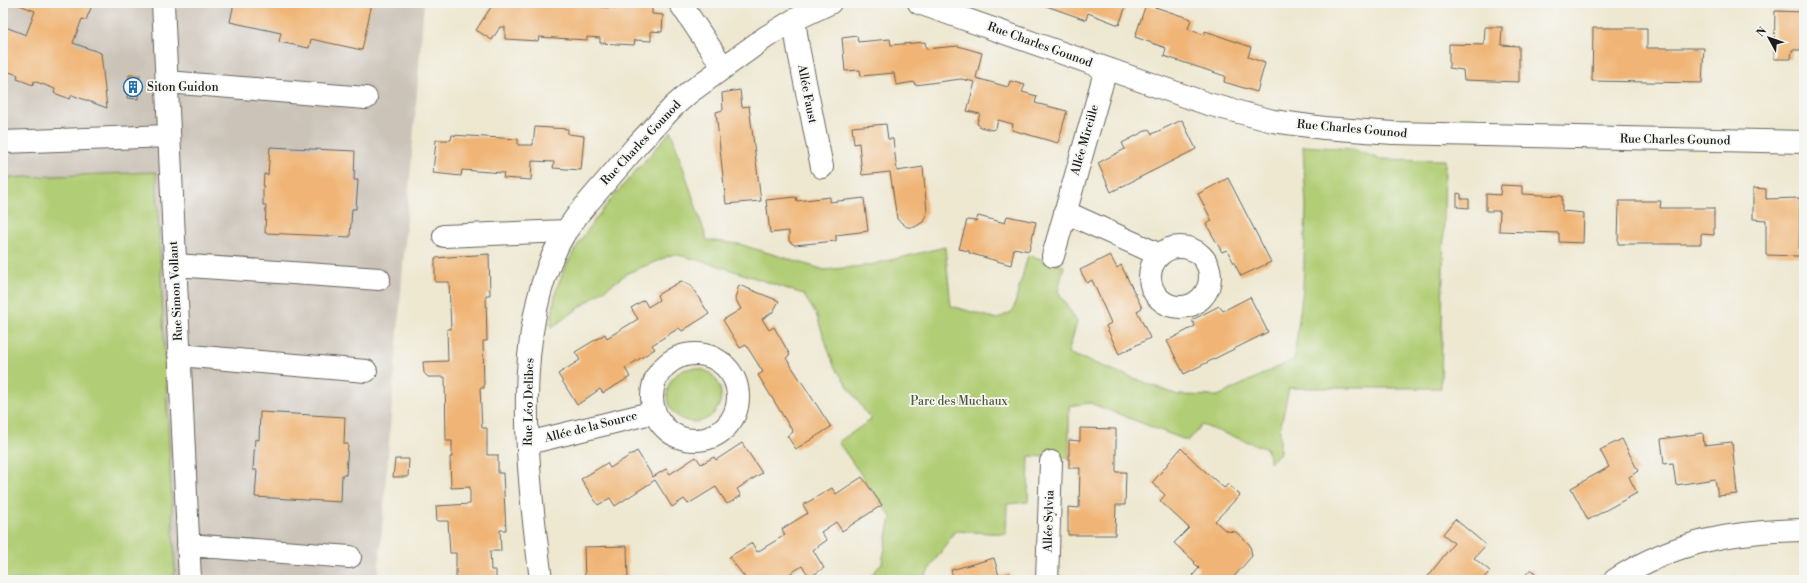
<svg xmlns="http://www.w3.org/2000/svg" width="1807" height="583" viewBox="0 0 1807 583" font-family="'Libre Bodoni',serif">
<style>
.industrial{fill:#cbc3b8}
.green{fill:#b1cd74;stroke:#667448}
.building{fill:#f0b576}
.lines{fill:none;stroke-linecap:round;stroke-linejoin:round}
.minor-casing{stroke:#66635b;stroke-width:24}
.minor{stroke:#fff;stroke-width:22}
.labels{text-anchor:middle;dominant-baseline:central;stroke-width:3.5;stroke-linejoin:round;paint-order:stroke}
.street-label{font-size:12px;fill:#1c1c1c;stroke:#f6f6f2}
.poi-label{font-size:12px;fill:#1c1c1c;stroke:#f6f6f2;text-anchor:start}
.park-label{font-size:12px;fill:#505a3b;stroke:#f6f6f2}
</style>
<rect width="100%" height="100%" fill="#f6f6f2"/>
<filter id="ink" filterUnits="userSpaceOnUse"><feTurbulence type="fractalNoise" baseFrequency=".025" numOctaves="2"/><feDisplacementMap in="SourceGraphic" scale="8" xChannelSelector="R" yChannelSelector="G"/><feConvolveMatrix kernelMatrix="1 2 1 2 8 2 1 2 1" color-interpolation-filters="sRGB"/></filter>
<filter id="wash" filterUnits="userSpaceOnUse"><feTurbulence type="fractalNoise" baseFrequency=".012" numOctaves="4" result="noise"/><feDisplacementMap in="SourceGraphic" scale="16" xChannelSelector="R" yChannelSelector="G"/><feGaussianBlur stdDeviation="0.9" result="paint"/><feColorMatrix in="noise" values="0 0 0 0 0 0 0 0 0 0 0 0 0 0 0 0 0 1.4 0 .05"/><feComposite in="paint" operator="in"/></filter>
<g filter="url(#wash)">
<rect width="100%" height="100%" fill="#eee8d1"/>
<path class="industrial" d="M3,3H424L378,580H3Z"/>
<path class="green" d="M671,131L707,240L739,244L825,270L870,265L945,247L951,306L997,319L1013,311L1028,255L1064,266L1058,291L1077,322L1068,353L1178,395L1218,396L1294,359L1303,288L1306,207L1303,146L1353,149L1379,159L1445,160L1441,388H1289L1280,430V453L1270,463L1267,449L1202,425L1188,441L1090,403L1069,406V458L1029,456L1028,502L1007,504L1006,534L955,531L922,580H867L882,563L891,517L838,442L871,420L834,366L816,314L803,294L713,264L674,254L628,273L551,328C553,314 553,298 558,285C579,227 631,178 671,131Z
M156,172L175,571L173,580H3V178Z
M667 395a27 27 0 1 1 54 0a27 27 0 1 1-54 0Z"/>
<g id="blocks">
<path class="building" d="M14,3H93L86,20L82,19L73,43L101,53L107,108L72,95L70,99L54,93L55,89L34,81L33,85L17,79L18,75L3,70V26L26,35L35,11Z
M234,3H372L362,50L311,39L309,48L279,42L281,33L230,22Z
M527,3L575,5V3H603L602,7L621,8L622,4L652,7V14L663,15L662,32L651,31V41L635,40L634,45L600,43V38L587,37V40L539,37L538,41L505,39V27H500L492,40L476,30L493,4L526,5Z
M1038,3H1127L1119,25L1088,13L1086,20Z
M1146,4L1191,19L1188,29L1204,35L1205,31L1251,47L1248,57L1265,63L1257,92L1224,82L1225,76L1164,56L1166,48L1135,37Z
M1775,11L1804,12V50H1792L1791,59H1774Z
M1485,27H1502L1501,45L1519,46V82L1464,80L1463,70L1449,68V44L1484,45Z
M1593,28H1647V48H1704L1702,83L1592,81Z
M857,36L858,42L890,39L891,45L925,42L926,49L958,46L982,53L976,78L1008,87L1010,81L1025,85L1022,92L1037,96L1035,103L1067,111L1058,143L1012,130L1013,124L998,120L996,128L992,130L980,127L977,123L980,114L967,111L975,82L961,79L915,85L914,82L896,85L894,73L861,76L860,70L845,71L842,38Z
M129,75H140L138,99L127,98Z
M740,90L742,107L749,106L761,201L726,204L716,112L723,110L722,93Z
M1182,120L1196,149L1111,192L1098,163L1125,149L1122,143L1149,129L1152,134Z
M886,124L888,139H893L897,171L923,167L927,212L923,222L915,227H907L897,219L890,172L862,175L859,143L854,144L852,127Z
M535,127L568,129V134L584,136L581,170L553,168L554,162L532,161L531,180L503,178L504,173L462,170L461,176L433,173L436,140H451L452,135L518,139V145H533Z
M270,147L355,151L354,180H358L356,209H352L350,237L265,233L266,205H263V190L264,174L268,175Z
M1228,178L1271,262L1241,276L1227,250L1222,252L1206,224L1212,221L1198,194Z
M1501,185L1522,186V194L1562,196V211L1584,213L1583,243L1559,242V233L1499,231L1500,211H1486V194L1500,195Z
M1753,188L1766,189V199L1800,198L1799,256L1766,255V220L1753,219Z
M1457,193L1461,194V199H1469V208L1457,207Z
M796,197L797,201L830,197V202L864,198L868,231L836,235V241L794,245L789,241V231L770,233L766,200Z
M1619,201H1661L1660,208H1714V235L1701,234V244H1618Z
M978,216L1005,223L1007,216L1036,222L1029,251L1014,248L1011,265L969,253V251L959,249L967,220L976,221Z
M489,254L490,295H486L487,341H483L484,388H480L482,428H487V455H498V473H503L506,530H500L501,551H490L491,570H496V580H456V553H450L448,521H437L436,506L470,504V487L451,488L450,457H452V441H446L445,377H428L424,373L423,362L448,361L447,329H451L449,282H435V258Z
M1110,255L1117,268L1121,265L1142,308L1137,311L1150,338L1119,354L1106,326L1111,323L1092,280L1087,283L1080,270Z
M681,281L691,286L709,314L682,331L679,328L652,345L655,349L625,368L630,377L603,393L600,389L577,405L558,374L580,360L575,352L605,334L607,338L638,319L631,308L644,300L648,307L659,300L657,295Z
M739,285L779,301L773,312L762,319L769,330L774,327L790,355L786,358L831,427L796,449L787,436L793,432L758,375L763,372L746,345L740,348L723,320L741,309L735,298Z
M1250,297L1268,332L1184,374L1167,341L1195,326L1192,320L1219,306L1223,311Z
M260,412L345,417L344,444H348L346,475H342L341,502L255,497L257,470H253L255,439L259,440Z
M1080,428L1116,429V472H1126L1125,505H1116L1115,535H1068V507L1079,508L1080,468H1069V440L1080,441Z
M1703,433L1704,445L1732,442L1737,494L1718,496L1715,479L1676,485L1673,463L1664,464L1661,439Z
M1622,439L1638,471L1629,477L1637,493L1588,520L1571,488L1609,467L1600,450Z
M742,443L762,473L737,489L741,496L727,504L716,487L688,504L684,499L672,507L655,480L615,506L610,498L598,505L581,479L607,463L610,468L637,451L653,477L666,469L670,474L696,457L701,464L714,457L716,460Z
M1181,448L1197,464L1224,488L1228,484L1240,495L1215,521L1226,531L1236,532L1250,545L1252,556L1231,580H1198L1193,575L1199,568L1194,563L1195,562L1174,543L1189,528L1160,501L1165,495L1152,483Z
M395,459H409L408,477H393Z
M862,477L882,505L842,531L836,522L821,532L827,540L813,550L824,568L810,577L802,566L780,580H747L729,557L752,543L757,552L785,535L782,529L808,513L803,505L832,488L836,494Z
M1455,519L1486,545L1474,558L1490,571L1482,580H1425L1454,543L1443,534Z
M627,546L628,580H585L584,547Z
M994,558L999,576L1010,573L1012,580H954L951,570Z
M1531,569L1542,580H1521Z"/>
</g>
</g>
<g filter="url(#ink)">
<use href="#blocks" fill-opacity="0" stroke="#66635b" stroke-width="1"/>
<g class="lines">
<g class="minor-casing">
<path id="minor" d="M163,3L190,580
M680,3L723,67
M919,3L1208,104L1273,121L1324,128L1393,133L1804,142
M794,20L798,47L822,167
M167,82L366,98
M3,142L169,136
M1065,212L1160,255
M444,236L566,231L579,213L639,143L674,106L690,92L766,37L794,20L830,3
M1150 277a30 30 0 1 1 60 0a30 30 0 1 1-60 0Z
M1053,256L1106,69
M175,265L379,279
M652 397a43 43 0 1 1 86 0a43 43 0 1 1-86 0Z
M179,355L366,371
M528,443L655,412
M188,545L350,557
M541,580C528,476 508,323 566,231
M1047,580L1051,462
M1615,580C1674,541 1734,531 1804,530"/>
</g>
<use href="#minor" class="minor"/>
</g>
</g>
<defs>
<g id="building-ring" transform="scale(1)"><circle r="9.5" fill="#f6f6f2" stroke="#1f6fb2" stroke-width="1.5"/><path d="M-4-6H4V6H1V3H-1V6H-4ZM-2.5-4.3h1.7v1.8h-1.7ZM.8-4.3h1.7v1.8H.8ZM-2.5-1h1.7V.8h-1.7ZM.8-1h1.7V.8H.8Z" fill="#1f6fb2"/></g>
</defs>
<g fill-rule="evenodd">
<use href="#building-ring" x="133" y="87"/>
</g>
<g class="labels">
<g class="street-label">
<text transform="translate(1040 45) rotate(20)">Rue Charles Gounod</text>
<text transform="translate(807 94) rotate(79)">Allée Faust</text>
<text transform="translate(1352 129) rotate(5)">Rue Charles Gounod</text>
<text transform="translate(1085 140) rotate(-74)">Allée Mireille</text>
<text transform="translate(1675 140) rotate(1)">Rue Charles Gounod</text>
<text transform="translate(641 143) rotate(-47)">Rue Charles Gounod</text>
<text transform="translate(176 291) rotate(-93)">Rue Simon Vollant</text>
<text transform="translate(529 402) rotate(-89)">Rue Léo Delibes</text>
<text transform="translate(591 427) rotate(-14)">Allée de la Source</text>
<text transform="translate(1049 521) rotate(-88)">Allée Sylvia</text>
</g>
<g class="poi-label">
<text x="147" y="87">Siton Guidon</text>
</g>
<g class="park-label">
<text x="959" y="401">Parc des Muchaux</text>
</g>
</g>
<rect width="1807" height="583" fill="none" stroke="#f6f6f2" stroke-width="16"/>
<g transform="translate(1769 38) rotate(310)" stroke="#f6f6f2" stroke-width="3" paint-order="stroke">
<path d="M0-3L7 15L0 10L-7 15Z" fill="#1c1c1c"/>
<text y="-6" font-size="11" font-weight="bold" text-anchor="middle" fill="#1c1c1c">N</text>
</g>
</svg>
